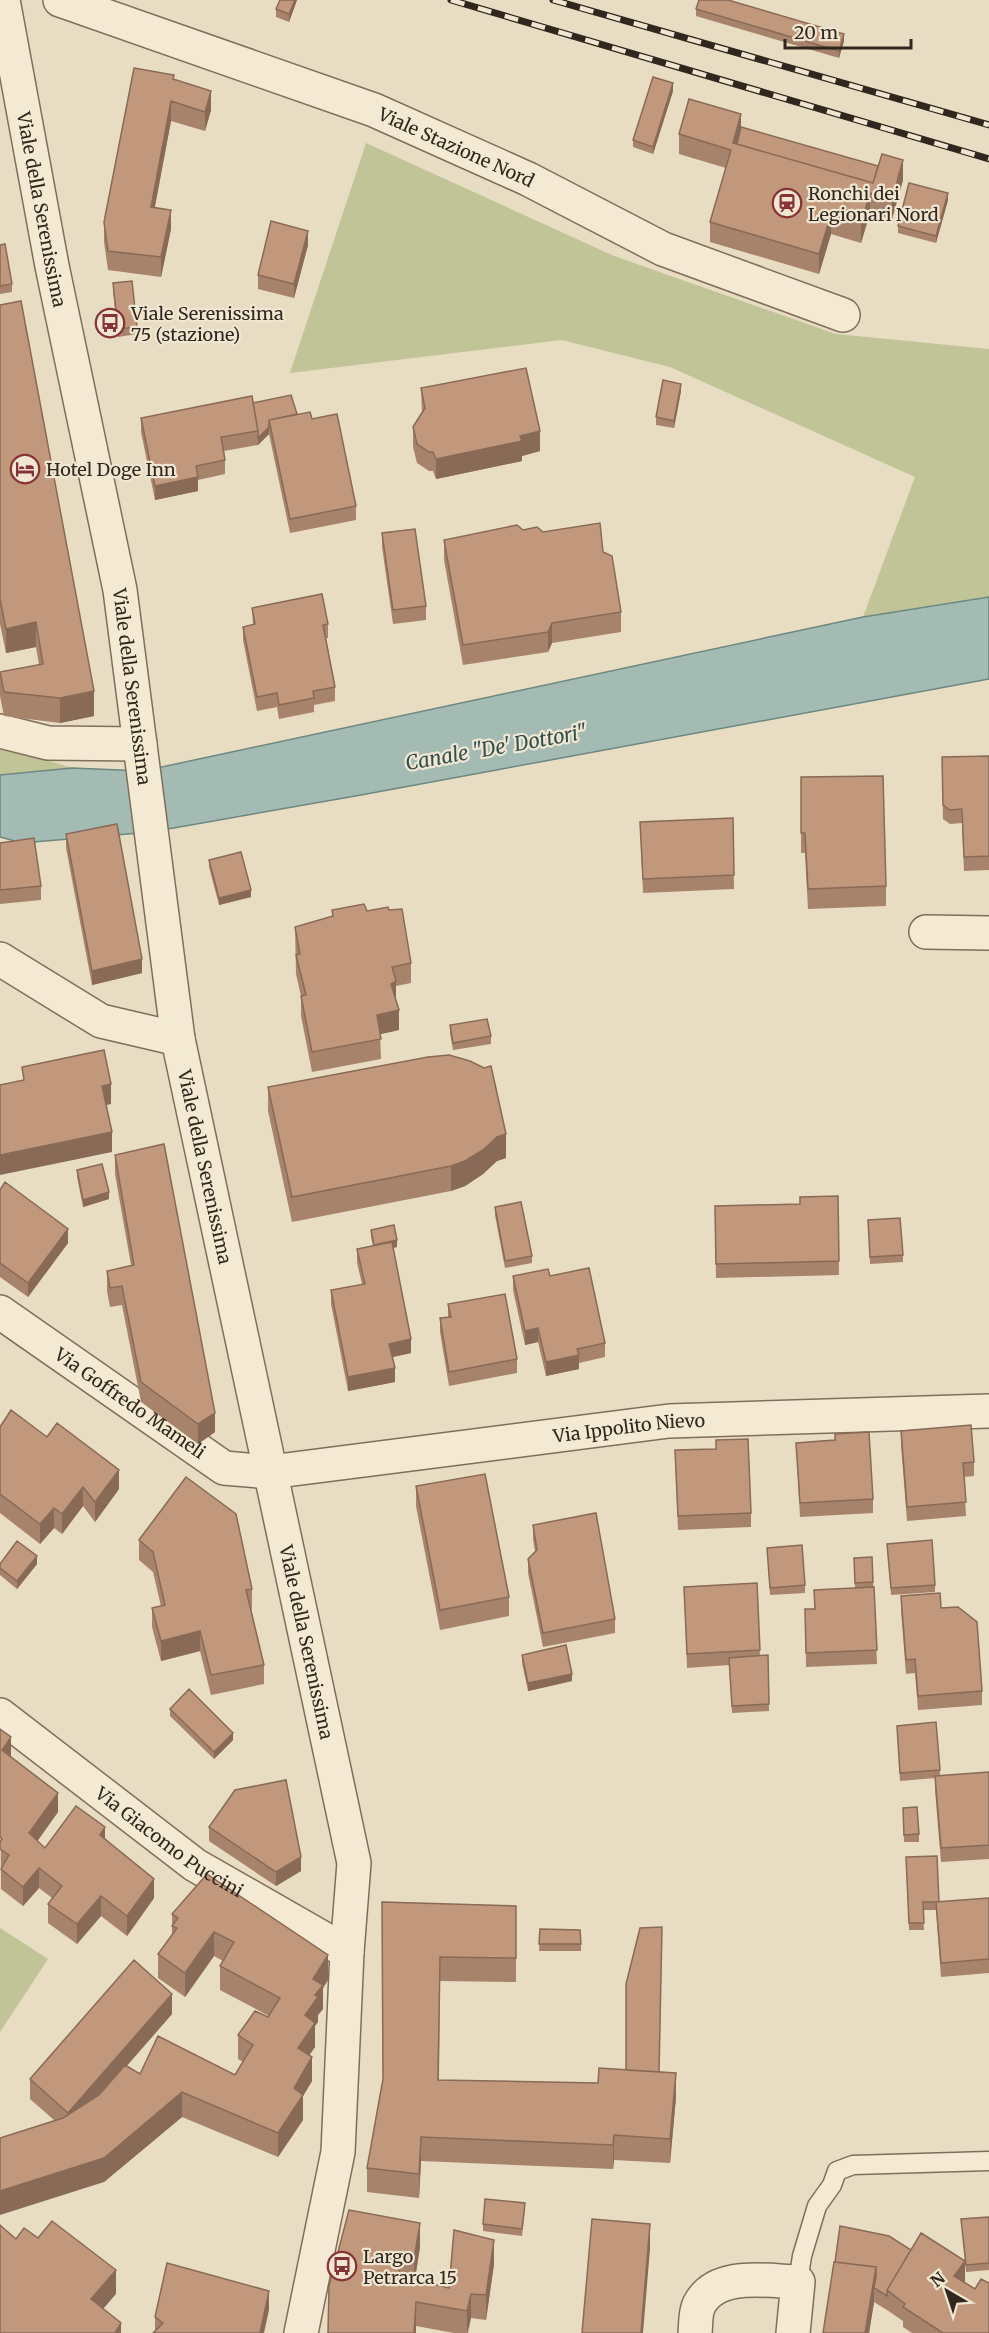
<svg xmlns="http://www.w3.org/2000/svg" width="989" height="2333" viewBox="0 0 989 2333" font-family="Merriweather,serif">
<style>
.green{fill:#c0c497}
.water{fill:#a4bbb4;stroke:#6c8880;stroke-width:1.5}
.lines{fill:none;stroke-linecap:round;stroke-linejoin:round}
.lane-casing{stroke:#806e5b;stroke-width:21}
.street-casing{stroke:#806e5b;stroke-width:36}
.lane{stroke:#f4ead4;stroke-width:18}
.street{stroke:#f4ead4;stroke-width:33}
.rail-casing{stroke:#31271e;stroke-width:7}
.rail{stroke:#f0e6d1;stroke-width:4.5;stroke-dasharray:14;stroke-linecap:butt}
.wall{fill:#a7836b}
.shaded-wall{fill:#886a57}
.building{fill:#c2987c;stroke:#886a57;stroke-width:1.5}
.labels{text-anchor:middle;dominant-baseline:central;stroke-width:4.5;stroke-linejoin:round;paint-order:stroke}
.street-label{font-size:18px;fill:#31271e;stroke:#f0e6d1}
.poi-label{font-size:18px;fill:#31271e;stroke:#f0e6d1;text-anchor:start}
.water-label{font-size:20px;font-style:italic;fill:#2f4f4c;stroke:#f0e6d1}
</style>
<rect width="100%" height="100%" fill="#e8dcc2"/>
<path class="green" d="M366,143L614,256L836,334L989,349V597L863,617L915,477L670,367L562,340L290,373Z
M0,745L72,768L0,775Z
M0,1928L48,1959L0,2032Z"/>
<path class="water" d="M989,597V679L361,795L151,832L22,843L0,837V775L72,768L143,771L863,617Z"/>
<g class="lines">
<g class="lane-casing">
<path id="lane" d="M798,2282L802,2256L817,2206L832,2185L837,2171L853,2165L989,2161"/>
</g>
<g class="street-casing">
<g id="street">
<path id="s1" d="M3,0L52,266L120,590L178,1039L354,1863L347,1952L338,2152L301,2333"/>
<path id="s2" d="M60,0L374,110L528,179L663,249L843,315"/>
<path d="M0,731L48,743L140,744"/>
<path d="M926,932L989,933"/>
<path d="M0,959L101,1021L178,1039"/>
<path id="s3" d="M0,1312L224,1468L270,1472L669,1421L989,1411"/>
<path id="s4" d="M0,1715L195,1865L347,1952"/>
<path d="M695,2333C696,2324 695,2313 699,2305C716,2271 767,2281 798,2282L793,2333"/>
</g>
</g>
<use href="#lane" class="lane"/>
<use href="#street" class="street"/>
<g class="rail-casing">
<path id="rail" d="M451,0L989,159
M553,0L989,125"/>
</g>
<use href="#rail" class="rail"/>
</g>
<path class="wall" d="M297,0L289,22L276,17V9Z
M696,9L844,41L839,58L696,16Z
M174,80L211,110L205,131L171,121L155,207L171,229L161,277L108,270L104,242V222Z
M673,91L653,154L633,147V140Z
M741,127L903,180L892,219L870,213L861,243L831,234L819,274L710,242V222L726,168L679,154V134Z
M948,200L936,243L898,233V226Z
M0,245L12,284V292L0,294Z
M308,245L294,298L258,289V275Z
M113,283L137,327V334L118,337L113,291Z
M0,305L94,716L60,723L4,716L0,696V672L39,665L36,647L6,653L0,624Z
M421,388L540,451L522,456V461L436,479L433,471H429L417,463L413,447V427L422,413Z
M681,391L674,428L656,425V417Z
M253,403L297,414L312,419L356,506V520L290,533L269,434L258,445L224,451L225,460V474L198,480V491L155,500L141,432V418Z
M523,530L543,532L603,552L621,612V632L552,643L548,652L463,665L444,560V540Z
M382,533L426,606V620L393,624L382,547Z
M252,608L328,624V638H326L335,687V701L314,705V712L279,719L277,707L257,711L243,640V627L253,625Z
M989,756V870L964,871L962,823L950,824L943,819L942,757Z
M801,777L886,886V906L808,909L805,853H801Z
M733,818L734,889L643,893L640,822Z
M66,834L142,973L92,985L66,848Z
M0,843L41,886V900L0,904Z
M209,860L251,897L219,905L209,867Z
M332,910L367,911L389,910L411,963V983L396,986V1001L399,1030L380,1034L381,1059L312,1072L301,1016V996L296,974L295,927L332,916Z
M450,1025L491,1036V1044L453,1050L450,1033Z
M268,1087L506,1158L497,1161L483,1174L465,1186L451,1191L292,1222L268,1111Z
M115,1155L215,1432L198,1444L141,1402L122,1305L110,1307L107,1291V1271L131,1265L115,1174Z
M77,1170L109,1199L83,1207L77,1177Z
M0,1190L68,1243L28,1297L0,1277Z
M838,1196L839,1275L716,1278L715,1206L800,1204Z
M495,1207L532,1256V1263L505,1268L495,1215Z
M868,1220L903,1255V1262L870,1264Z
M371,1230L397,1247L393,1248L411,1353L392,1357L395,1382L348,1391L331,1304V1290L362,1284L357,1263V1249L373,1246L371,1237Z
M513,1276H550L605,1343V1357L579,1363V1369L546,1376L538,1342L525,1345L513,1290Z
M448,1304L517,1359V1373L449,1386L440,1332V1318L448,1317Z
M0,1427L119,1489L95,1522L83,1506L62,1534L54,1528L40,1544L0,1513Z
M901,1431L974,1462V1476L964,1477L966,1516L907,1521L901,1445Z
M835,1440L873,1499V1513L800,1517L796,1443Z
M675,1450L751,1513V1527L678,1530Z
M416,1486L509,1597V1616L440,1630L416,1506Z
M533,1525L615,1619V1633L543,1647L528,1573V1559L535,1552L533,1539Z
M139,1540L252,1589V1609H251L264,1665V1684L211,1695L200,1651L161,1661L152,1627V1608L161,1606L153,1572L139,1560Z
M887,1544L935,1585V1592L891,1595Z
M767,1548L805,1585V1593L770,1595Z
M872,1557L877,1664L806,1667L805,1609H814V1590L855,1588L854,1565Z
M0,1564H37L17,1589L0,1575Z
M757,1583L760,1656L768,1655L769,1711L732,1713L729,1665L687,1668L684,1587Z
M901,1596L941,1608L982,1691V1705L918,1710L915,1673L906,1674L901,1610Z
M522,1655L572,1681L528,1691L522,1663Z
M170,1709L233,1740L214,1759L170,1716Z
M897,1726L940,1770V1776L989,1772V1859L941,1862L935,1790V1778L900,1781Z
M0,1729L11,1757L58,1812L37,1841L45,1848L105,1838L154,1898L127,1936L101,1916L77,1944L48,1923V1904L52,1898L39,1888L23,1906L1,1889Z
M903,1808L919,1834V1842H904Z
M209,1827L301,1871L276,1886L209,1841Z
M906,1857L939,1902L989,1898V1973L941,1977L936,1910H923L924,1930H909Z
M382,1902L516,1906V1982L440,1981L439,2080L598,2083L659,2072L676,2097L670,2163L614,2160L613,2169L421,2161L419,2198L367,2192V2168L383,2079Z
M172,1914L328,1980L323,1988V2009L318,2015V2022L315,2026V2047L309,2055L312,2081L303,2096V2120L278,2157L182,2117L104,2182L54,2120L30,2099V2079L172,2014L127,2066L140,2074L235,2075L243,2062L238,2059V2035L269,2016L220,1990V1966L223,1961L214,1956L185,1997L158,1978V1954L172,1935Z
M540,1929L581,1944V1951H539Z
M525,2210L522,2236L483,2231V2224Z
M989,2217V2270L966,2272L961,2219Z
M420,2247L415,2280L449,2288L494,2264L486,2320L471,2318L468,2333H454L416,2326V2333H328L329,2286Z
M911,2250L965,2281L964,2282L989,2333H912L903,2327V2321L887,2310L874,2302L869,2333H823Z
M269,2310L155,2331V2317Z"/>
<path class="shaded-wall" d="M295,0H297L289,22V14Z
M844,34V41L839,58V51Z
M673,83V91L653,154V147Z
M211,91V110L205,131V112Z
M171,101V121L151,226V207Z
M741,114V134L733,155V143Z
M903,160V180L892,219V200Z
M870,193V213L861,243V223Z
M948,193V200L936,243V236Z
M171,210V229L161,277V257Z
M831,215V234L819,274V254Z
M308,231V245L294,298V284Z
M681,384V391L674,428V421Z
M269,427V434L258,445V438Z
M540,431V451L522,456V461L436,479V459Z
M198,477V491L155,500V486Z
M36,622V647L6,653V629Z
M552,623V643L548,652V632Z
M94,691V716L60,723V698Z
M251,890V897L219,905V898Z
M142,959V973L92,985V971Z
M396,981V1001L391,984Z
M399,1010V1030L377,1035V1015Z
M111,1084V1104L102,1106V1086Z
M112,1132V1152L0,1175V1155Z
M506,1134V1158L497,1161L483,1174L465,1186L451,1191V1166L497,1137Z
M109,1192V1199L83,1207V1200Z
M68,1229V1243L28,1297V1283Z
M397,1240V1247L374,1252V1245Z
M538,1328V1342L525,1345V1331Z
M411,1339V1353L389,1358V1344Z
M579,1355V1369L546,1376V1362Z
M395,1368V1382L348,1391V1377Z
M215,1413V1432L198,1444V1424Z
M119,1470V1489L95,1522V1502Z
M83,1487V1506L62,1534V1514Z
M54,1508V1528L40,1544V1524Z
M37,1556V1564L17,1589V1581Z
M200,1631V1651L161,1661V1641Z
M572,1674V1681L528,1691V1683Z
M233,1733V1740L214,1759V1752Z
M11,1737V1757L2,1750Z
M58,1793V1812L29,1853V1833Z
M105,1827V1847L100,1835Z
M301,1857V1871L276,1886V1872Z
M39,1868V1888L23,1906V1887Z
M154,1879V1898L127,1936V1916Z
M101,1896V1916L77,1944V1924Z
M214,1932V1956L185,1997V1973Z
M328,1955V1980L323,1988V2009L318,2015V2022L315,2026V2047L298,2072V2048L305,2015L313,1979Z
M172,1994V2014L68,2132V2113Z
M312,2057V2081L303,2096V2120L278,2157V2133L294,2088Z
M676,2073V2097L670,2163V2139Z
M182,2092V2117L104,2182L0,2215V2191Z
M614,2135V2160L613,2169V2145Z
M421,2137V2161L419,2198V2174Z
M420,2223V2247L414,2284V2259Z
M650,2224V2249L643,2333H641Z
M494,2240V2264L486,2320V2295Z
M965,2261V2281L954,2296V2276Z
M876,2267V2289L874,2288V2302L869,2333H865Z
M116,2270V2294L91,2323V2299Z
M269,2291V2310L264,2333H260Z
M471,2294V2318L467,2333V2311Z
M416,2302V2333H414Z
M121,2323V2333H115Z"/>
<path class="building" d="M280,0H295L289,14L276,9Z
M699,0H728L844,34L839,51L696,9Z
M134,68L174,75L173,79L211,91L205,112L171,101L151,207L171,210L161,257L108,251L104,222Z
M653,77L673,83L653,147L633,140Z
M689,99L741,114L733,143L873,183L882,154L903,160L892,200L870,193L861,223L831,215L819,254L710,222L731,150L679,134Z
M741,127L878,166L873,183L737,144Z
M909,183L948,193L936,236L898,226Z
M271,221L308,231L294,284L258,275Z
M5,244L12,284L0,286V245Z
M132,281L137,327L118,329L113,283Z
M21,301L94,691L60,698L4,692L0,672L43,664L36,622L6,629L0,599V305Z
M526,368L540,431L520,436L522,441L436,459L433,452H429L417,444L413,427L425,408L421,388Z
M663,380L681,384L674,421L656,417Z
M291,395L297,414L269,420V427L258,438V431L253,403Z
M252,396L258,431L221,437L225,460L196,466L198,477L155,486L141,418Z
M310,412L312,419L337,414L356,506L290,519L269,420Z
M600,523L603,552L612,556L621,612L552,623L548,632L463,645L444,540L517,525L523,530L537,527L543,532Z
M415,529L426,606L393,610L382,533Z
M322,594L328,624L323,625L335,687L313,691L314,698L279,705L277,693L257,697L243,627L255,624L252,608Z
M989,756V856L964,857L962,809L950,810L943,805L942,757Z
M883,776L886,886L808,889L805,833H801V777Z
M733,818L734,875L643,879L640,822Z
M117,824L142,959L92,971L66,834Z
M34,838L41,886L0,890V843Z
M241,852L251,890L219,898L209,860Z
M364,904L367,911L388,907L389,910L402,909L411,963L392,967L396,981L391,984L399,1010L377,1015L381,1039L312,1052L301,996L306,995L296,955L300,954L295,927L333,916L332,910Z
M487,1019L491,1036L453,1043L450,1025Z
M104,1050L111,1084L102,1086L112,1132L0,1155V1085L24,1080L22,1067Z
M449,1055L470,1061L484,1068L491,1066L506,1134L497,1137L483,1150L465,1161L451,1166L292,1197L268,1087L428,1057Z
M164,1144L215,1413L198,1424L141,1382L122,1286L110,1288L107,1271L134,1265L115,1155Z
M102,1164L109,1192L83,1200L77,1170Z
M5,1182L68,1229L28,1283L0,1263V1190Z
M838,1196L839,1261L716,1264L715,1206L800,1204V1197Z
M521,1202L532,1256L505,1261L495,1207Z
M900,1218L903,1255L870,1257L868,1220Z
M394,1225L397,1240L374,1245L371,1230Z
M392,1242L411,1339L389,1344L395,1368L348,1377L331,1290L365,1284L357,1249Z
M589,1268L605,1343L577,1349L579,1355L546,1362L538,1328L525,1331L513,1276L548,1269L550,1276Z
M505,1294L517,1359L449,1372L440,1318L451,1317L448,1304Z
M11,1410L47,1437L57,1423L119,1470L95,1502L83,1487L62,1514L54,1508L40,1524L0,1494V1427Z
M971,1425L974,1462L963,1463L966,1502L907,1507L901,1431Z
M869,1432L873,1499L800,1503L796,1443L835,1440V1434Z
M748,1439L751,1513L678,1516L675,1450L716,1449V1440Z
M485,1474L509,1597L440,1610L416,1486Z
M186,1477L236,1514L252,1589L246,1590L264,1665L211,1675L200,1631L161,1641L152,1608L165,1605L153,1552L139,1540Z
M596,1513L615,1619L543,1633L528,1559L537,1550L533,1525Z
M932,1540L935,1585L891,1588L887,1544Z
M17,1541L37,1556L17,1581L0,1568V1564Z
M802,1545L805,1585L770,1588L767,1548Z
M872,1557L873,1582L855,1583L854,1558Z
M757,1583L760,1650L687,1654L684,1587Z
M874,1587L877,1650L806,1653L805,1609H815L814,1590Z
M940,1593L941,1608L958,1607L977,1622L982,1691L918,1696L915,1659L906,1660L901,1596Z
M566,1645L572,1674L528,1683L522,1655Z
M768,1655L769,1704L732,1706L729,1658Z
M189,1689L233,1733L214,1752L170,1709Z
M936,1722L940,1770L900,1773L897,1726Z
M0,1729L11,1737L2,1750L58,1793L29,1833L45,1848L76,1806L105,1827L100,1835L154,1879L127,1916L101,1896L77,1924L48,1904L62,1886L39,1868L23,1887L1,1869L9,1855L0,1849V1842L2,1839L0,1837Z
M989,1772V1845L941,1848L935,1776Z
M286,1780L301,1857L276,1872L209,1827L235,1790Z
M917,1807L919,1834L904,1835L903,1808Z
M937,1856L939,1902H923L924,1923H909L906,1857Z
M207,1874L328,1955L313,1979L323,1985L315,1995L318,1997L305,2015L315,2023L298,2048L312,2057L294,2088L303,2095L278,2133L182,2092L104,2158L0,2191V2138L63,2118L99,2095L125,2065L140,2074L158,2036L235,2075L253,2045L238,2035L255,2011L268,2017L280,1998L220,1966L234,1942L214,1932L185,1973L158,1954L177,1928L172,1926L178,1918L172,1914Z
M989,1898V1959L941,1963L936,1902Z
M382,1902L516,1906V1958L440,1957L438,2080L598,2083L599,2068L676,2073L670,2139L614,2135L613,2145L421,2137L419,2174L367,2168L383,2079Z
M662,1927L659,2072L626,2070V1984L640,1928Z
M540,1929L580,1930L581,1944H539Z
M134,1960L172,1994L68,2113L30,2079Z
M485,2199L525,2203L522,2229L483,2224Z
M349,2210L420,2223L414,2259L398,2260L399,2276L449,2288L454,2230L494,2240L486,2295L471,2294L467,2311L416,2302L414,2333H328L329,2286Z
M989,2217V2263L966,2265L961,2219Z
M592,2219L650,2224L641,2333H582Z
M52,2221L116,2270L91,2299L121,2323L115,2333H0V2225L1,2226L16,2239L24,2228L38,2238Z
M840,2226L889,2236L911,2250L887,2290V2296L874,2288L876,2277V2267L835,2262Z
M921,2233L965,2261L954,2276L975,2289L981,2279L989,2283V2333H943L903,2307L905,2304L887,2290Z
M834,2262L876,2267L865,2333H823Z
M167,2263L269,2291L260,2333H153L163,2323L155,2317Z"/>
<defs>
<g id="station-ring" transform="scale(1.5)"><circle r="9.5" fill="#f0e6d1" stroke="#873235" stroke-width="1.5"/><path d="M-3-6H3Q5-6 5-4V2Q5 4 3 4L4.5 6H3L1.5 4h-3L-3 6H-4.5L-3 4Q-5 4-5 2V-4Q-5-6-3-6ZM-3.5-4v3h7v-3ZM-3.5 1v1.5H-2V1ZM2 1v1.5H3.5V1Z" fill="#873235"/></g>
<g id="bus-ring" transform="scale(1.5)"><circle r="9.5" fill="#f0e6d1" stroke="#873235" stroke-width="1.5"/><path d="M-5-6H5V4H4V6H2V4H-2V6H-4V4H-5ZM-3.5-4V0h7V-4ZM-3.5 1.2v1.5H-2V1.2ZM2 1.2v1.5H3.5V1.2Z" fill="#873235"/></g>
<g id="hotel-ring" transform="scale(1.5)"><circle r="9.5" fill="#f0e6d1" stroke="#873235" stroke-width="1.5"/><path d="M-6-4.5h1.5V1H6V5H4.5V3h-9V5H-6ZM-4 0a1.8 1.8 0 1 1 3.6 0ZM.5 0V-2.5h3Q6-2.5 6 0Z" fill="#873235"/></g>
</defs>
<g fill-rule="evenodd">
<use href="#station-ring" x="787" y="203"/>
<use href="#bus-ring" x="110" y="323"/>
<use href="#hotel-ring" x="25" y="469"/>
<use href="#bus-ring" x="342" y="2266"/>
</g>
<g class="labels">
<g class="street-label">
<text stroke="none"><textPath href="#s2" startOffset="423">Viale Stazione Nord</textPath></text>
<text stroke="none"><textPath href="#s1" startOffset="213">Viale della Serenissima</textPath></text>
<text stroke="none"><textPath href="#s1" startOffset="699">Viale della Serenissima</textPath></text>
<text stroke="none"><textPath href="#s1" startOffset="1185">Viale della Serenissima</textPath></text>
<text stroke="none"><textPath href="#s3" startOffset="159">Via Goffredo Mameli</textPath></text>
<text stroke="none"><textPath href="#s3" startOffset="681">Via Ippolito Nievo</textPath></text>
<text stroke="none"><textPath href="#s1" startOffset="1671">Viale della Serenissima</textPath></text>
<text stroke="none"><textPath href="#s4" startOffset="212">Via Giacomo Puccini</textPath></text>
</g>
<g class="poi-label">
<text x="808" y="193">Ronchi dei<tspan x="808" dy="21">Legionari Nord</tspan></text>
<text x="131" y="313">Viale Serenissima<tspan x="131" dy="21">75 (stazione)</tspan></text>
<text x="46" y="469">Hotel Doge Inn</text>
<text x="363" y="2256">Largo<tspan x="363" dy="21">Petrarca 15</tspan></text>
</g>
<g class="water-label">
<text transform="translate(496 747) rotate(-10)">Canale "De' Dottori"</text>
</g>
</g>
<g transform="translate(947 2291) rotate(321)" stroke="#f0e6d1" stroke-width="4.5" paint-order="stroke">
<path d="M0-4.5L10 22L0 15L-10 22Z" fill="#31271e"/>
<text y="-9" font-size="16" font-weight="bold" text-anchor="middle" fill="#31271e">N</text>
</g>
<path d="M785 39v9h126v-9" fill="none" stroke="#31271e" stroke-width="3"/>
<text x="794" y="39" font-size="18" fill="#31271e" stroke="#f0e6d1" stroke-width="4.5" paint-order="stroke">20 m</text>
</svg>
